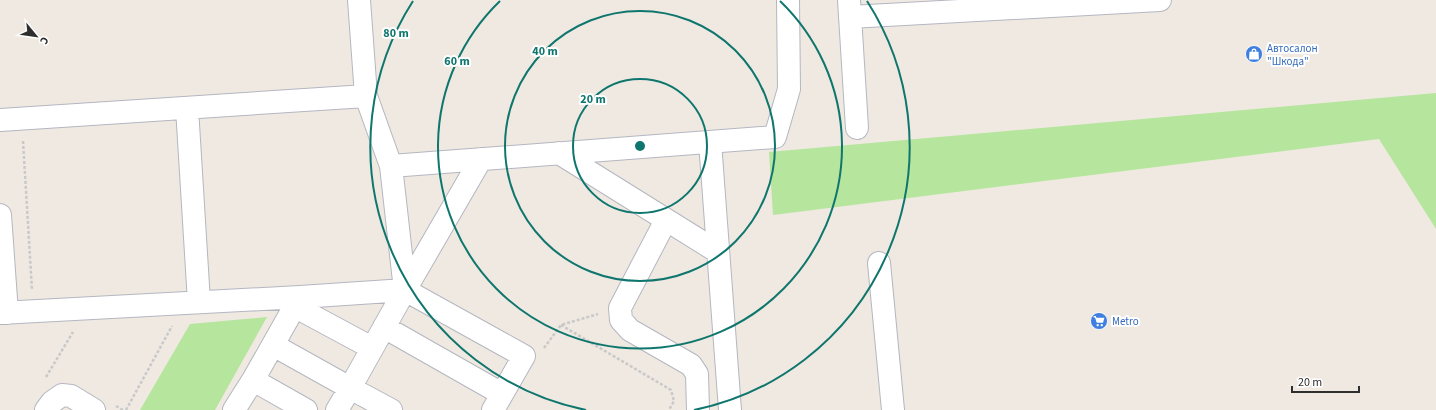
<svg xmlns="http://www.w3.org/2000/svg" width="1436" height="410" viewBox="0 0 1436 410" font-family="'Source Sans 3',sans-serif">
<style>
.green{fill:#b6e59e}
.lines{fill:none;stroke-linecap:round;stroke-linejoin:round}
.minor-casing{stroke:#b4b7c1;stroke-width:24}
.path{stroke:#c9c9c9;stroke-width:2.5;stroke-dasharray:3 2;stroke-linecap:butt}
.minor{stroke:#fff;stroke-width:22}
.ring{fill:none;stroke:#0f766e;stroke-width:2}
.labels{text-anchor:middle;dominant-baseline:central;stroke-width:4;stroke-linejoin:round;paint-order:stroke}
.shop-label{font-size:11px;fill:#366cbe;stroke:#fff;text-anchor:start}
.centre{fill:#0f766e;stroke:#fff;stroke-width:2}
.ring-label{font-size:12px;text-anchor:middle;font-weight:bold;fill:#0f766e;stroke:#fff;stroke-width:4;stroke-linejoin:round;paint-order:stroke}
</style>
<rect width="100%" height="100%" fill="#efe9e1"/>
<!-- green -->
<path class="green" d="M 1436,93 L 1436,229 L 1379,139 L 773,215 L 769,152 Z
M 267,317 L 215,410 L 140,410 L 190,324 Z"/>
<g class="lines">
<!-- minor casing -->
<g class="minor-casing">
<path id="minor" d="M 359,0 L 366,96 L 391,166 L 405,290 L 481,159
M 849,0 L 857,128
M 850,17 L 1160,0
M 187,108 L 199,302
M 0,120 L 366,96
M 710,142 L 730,410
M 559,153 L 718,252
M 391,166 L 775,137 L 789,89 L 788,0
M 0,215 L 7,313
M 666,220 L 620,308 L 621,320 L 630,330 L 691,365 L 697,374 L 698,410
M 879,263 L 893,410
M 294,306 L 372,348
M 0,313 L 300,297 L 405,290 L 524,356 L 493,410
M 384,327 L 502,394
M 273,345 L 350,388 L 405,290
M 253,380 L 300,297
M 46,410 L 52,402 L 62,395 L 71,396 L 94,410
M 234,410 L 253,380 L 306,410
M 337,410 L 350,388 L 391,410"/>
</g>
<!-- path -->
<path class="path" d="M 23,141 L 32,290
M 561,325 L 671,390 L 674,401 L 669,410
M 544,348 L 561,325 L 598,314
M 46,377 L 73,332
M 116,406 L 123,410
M 126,410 L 172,326"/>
<!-- minor -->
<use href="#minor" class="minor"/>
</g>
<!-- distance rings -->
<g class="ring">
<circle cx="640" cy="146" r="67"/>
<circle cx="640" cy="146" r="135"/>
<path d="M780 1A202 202 0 1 1 500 1"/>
<path d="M586 410A269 269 0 0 1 413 1M867 1A269 269 0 0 1 694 410"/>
</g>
<!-- icons -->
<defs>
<g id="shop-disc" transform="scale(0.9)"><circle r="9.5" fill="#3f7fe0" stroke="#fff"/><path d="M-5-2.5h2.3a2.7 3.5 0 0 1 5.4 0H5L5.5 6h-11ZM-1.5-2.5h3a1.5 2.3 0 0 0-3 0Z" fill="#fff"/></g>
<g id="supermarket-disc" transform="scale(0.9)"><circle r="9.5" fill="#3f7fe0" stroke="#fff"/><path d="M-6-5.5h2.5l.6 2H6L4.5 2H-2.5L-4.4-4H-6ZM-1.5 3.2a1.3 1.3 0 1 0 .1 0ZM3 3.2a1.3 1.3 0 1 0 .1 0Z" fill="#fff"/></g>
</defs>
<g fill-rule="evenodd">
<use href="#shop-disc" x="1254" y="54"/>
<use href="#supermarket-disc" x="1099" y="321"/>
</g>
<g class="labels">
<!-- shop labels -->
<g class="shop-label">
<text x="1267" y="48">Автосалон<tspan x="1267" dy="13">"Шкода"</tspan></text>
<text x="1112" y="321">Metro</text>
</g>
</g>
<circle cx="640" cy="146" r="6" class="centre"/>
<g class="ring-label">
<text x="396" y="37">80 m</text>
<text x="545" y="55">40 m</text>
<text x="457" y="65">60 m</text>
<text x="593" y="103">20 m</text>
</g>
<!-- north arrow -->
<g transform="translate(36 36) rotate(119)" stroke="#ffffff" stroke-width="3" paint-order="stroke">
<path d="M0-3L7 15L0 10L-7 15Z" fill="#2e2e2e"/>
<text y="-6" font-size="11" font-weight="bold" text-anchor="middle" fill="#2e2e2e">С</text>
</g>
<!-- scale -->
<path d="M1292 386v6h67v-6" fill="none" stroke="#2e2e2e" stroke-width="2"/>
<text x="1298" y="386" font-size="12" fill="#2e2e2e" stroke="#ffffff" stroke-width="3" paint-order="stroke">20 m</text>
</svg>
